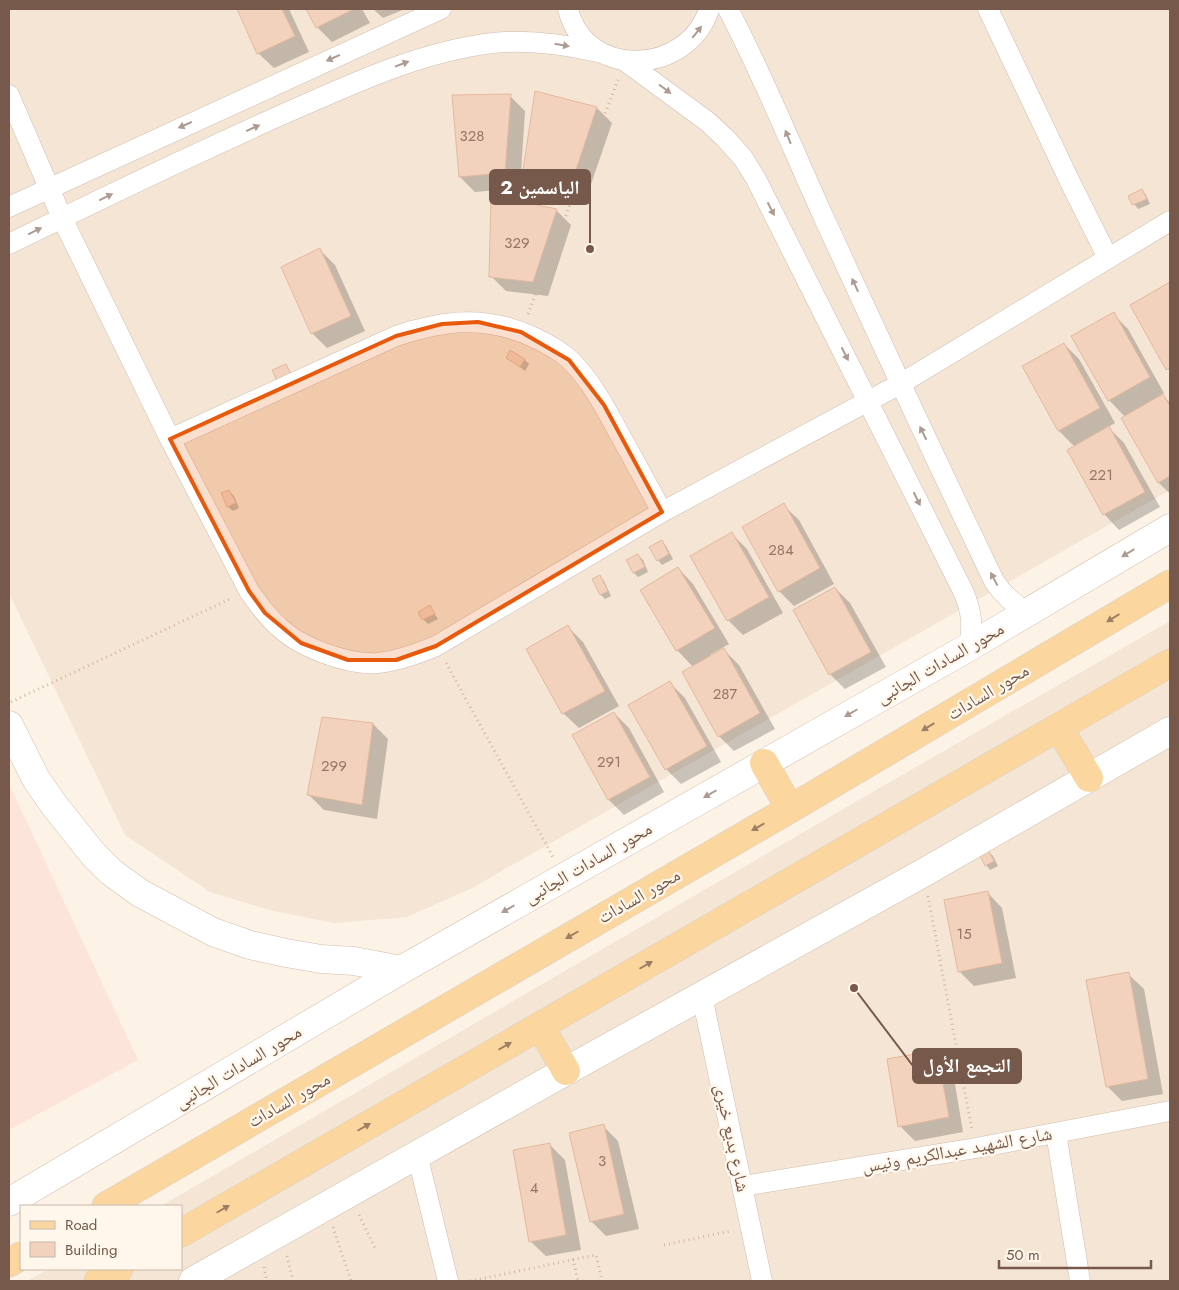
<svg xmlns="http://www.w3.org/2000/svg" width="1179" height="1290" viewBox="0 0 1179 1290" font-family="Jost,'Noto Naskh Arabic',sans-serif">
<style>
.residential{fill:#f4e5d4}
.commercial{fill:#fde4da}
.shadow{fill:#0003}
.building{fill:#f2d2bd;stroke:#e5b89e}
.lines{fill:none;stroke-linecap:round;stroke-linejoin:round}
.street-casing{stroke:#d0bdae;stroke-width:21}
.secondary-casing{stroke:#d3bdac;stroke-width:29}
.primary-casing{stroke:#d9d1cc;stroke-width:29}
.path{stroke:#d7b5a0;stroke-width:3;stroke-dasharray:1 4;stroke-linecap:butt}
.street{stroke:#fff;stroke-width:20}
.secondary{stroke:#fff;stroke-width:28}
.primary{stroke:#fbd79f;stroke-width:28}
.oneway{fill:#ad9b92}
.oneway2{fill:#9e7f64}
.marked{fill:#e8590c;fill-opacity:0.2;stroke:#e8590c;stroke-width:4;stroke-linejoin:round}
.labels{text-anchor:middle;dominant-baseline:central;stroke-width:4.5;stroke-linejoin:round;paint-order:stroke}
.number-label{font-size:15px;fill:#957767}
.street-label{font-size:18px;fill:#76594a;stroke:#fff7ec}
.leader{fill:none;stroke:#76594a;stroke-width:2}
.callout-dot{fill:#76594a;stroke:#fff7ec;stroke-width:2}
.callout{fill:#76594a;stroke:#76594a;stroke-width:2}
.callout-label{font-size:19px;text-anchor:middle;font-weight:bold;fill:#fff}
</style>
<rect width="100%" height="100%" fill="#fcf3e6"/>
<!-- residential -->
<path class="residential" d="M 9,9 L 1170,9 L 1170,490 L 472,888 L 407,917 L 334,923 L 269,910 L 210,892 L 125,835 L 9,593 Z
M 1170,621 L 1170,1281 L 27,1281 L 49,1269 L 181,1269 L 181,1206 L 161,1206 L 876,790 Z"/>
<!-- commercial -->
<path class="commercial" d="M 9,784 L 138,1060 L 9,1130 Z"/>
<!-- shadow -->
<path class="shadow" d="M 238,9 L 289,9 L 309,52 L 274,68 L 258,53 Z
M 308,9 L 362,9 L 370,23 L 332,42 L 317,27 Z
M 373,9 L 405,9 L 383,18 Z
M 536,92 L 597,108 L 612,123 L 587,196 L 539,184 L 524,169 Z
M 454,96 L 510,96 L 525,111 L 520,188 L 475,192 L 460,177 Z
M 1142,190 L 1146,195 L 1150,204 L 1138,209 L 1129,197 Z
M 556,210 L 571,225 L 548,296 L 506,291 L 491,276 Z
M 320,250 L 335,265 L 365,331 L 327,348 L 312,333 Z
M 1170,283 L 1170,372 L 1132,305 Z
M 1113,314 L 1128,329 L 1164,393 L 1162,394 L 1170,403 L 1170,494 L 1158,482 L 1125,417 L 1109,400 Z
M 1064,344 L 1079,359 L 1115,423 L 1108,427 L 1124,443 L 1160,507 L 1119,530 L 1104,514 L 1068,451 L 1075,447 L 1059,431 L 1023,367 Z
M 507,358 L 525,360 L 529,364 L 525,371 Z
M 229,491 L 234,496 L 239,508 L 233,511 L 228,507 L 223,494 Z
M 783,505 L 799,520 L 834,584 L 794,606 L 779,591 Z
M 732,534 L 747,549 L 783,613 L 743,635 L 728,620 Z
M 662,541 L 666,546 L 673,559 L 662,565 L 658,560 Z
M 638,555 L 643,560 L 648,572 L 638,577 L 634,573 Z
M 678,568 L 693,584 L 729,644 L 710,655 L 711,657 L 724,650 L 739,665 L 775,729 L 734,751 L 719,736 L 693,667 L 677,650 Z
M 600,576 L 604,581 L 611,596 L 605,599 L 601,595 Z
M 835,588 L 850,603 L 886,667 L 845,689 L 830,674 L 794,611 Z
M 430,607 L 438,619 L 428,624 L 423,619 Z
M 568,627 L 583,642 L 619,706 L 579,728 L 563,713 L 528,650 Z
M 670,683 L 685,698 L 721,762 L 681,784 L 666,769 Z
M 614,713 L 629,728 L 664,792 L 624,815 L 609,800 L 573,736 Z
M 373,724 L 388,739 L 377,819 L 324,810 L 309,795 Z
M 988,851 L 993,856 L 998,866 L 990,870 L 986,865 Z
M 987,892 L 1002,908 L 1016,978 L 974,986 L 959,971 Z
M 1128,974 L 1144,989 L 1163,1094 L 1122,1101 L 1107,1086 Z
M 937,1051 L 952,1066 L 963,1132 L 915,1141 L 900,1126 Z
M 603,1126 L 618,1141 L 639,1229 L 606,1236 L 591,1221 Z
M 550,1145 L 565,1160 L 581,1250 L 546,1256 L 530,1241 Z"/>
<!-- building -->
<path class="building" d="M 237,9 L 282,9 L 295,36 L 257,54 Z
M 306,9 L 354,9 L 316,28 Z
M 535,91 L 597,107 L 572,182 L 523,170 Z
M 511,94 L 505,173 L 459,177 L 452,95 Z
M 1142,189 L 1147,199 L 1132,205 L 1128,196 Z
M 491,196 L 557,209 L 533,282 L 489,277 Z
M 320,248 L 351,316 L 311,334 L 281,267 Z
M 1170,282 L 1170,368 L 1166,370 L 1130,305 Z
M 1114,312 L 1150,377 L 1108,401 L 1071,336 Z
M 1064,343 L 1100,408 L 1058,431 L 1022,366 Z
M 510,350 L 525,359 L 520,367 L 506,358 Z
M 286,364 L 292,376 L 278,383 L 272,370 Z
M 1163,394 L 1170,406 L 1170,476 L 1158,483 L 1121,418 Z
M 1109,426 L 1145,492 L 1103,515 L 1067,450 Z
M 229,490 L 236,503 L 227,507 L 221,493 Z
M 784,503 L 820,568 L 778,592 L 742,527 Z
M 732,532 L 769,597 L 727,621 L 690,556 Z
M 662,540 L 669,554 L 657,561 L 649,547 Z
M 638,554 L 645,567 L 633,573 L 626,560 Z
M 678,567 L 715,628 L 676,651 L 640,590 Z
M 600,575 L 608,591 L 600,595 L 592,579 Z
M 835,587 L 871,652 L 829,675 L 793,610 Z
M 430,605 L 435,614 L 422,620 L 418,612 Z
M 568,625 L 605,691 L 562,714 L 526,649 Z
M 724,648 L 760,713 L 718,737 L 682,672 Z
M 670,681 L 707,746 L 665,770 L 628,705 Z
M 614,712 L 650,777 L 608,800 L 572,735 Z
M 322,717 L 373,723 L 362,805 L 307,795 Z
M 988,850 L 994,861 L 985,866 L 979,854 Z
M 988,891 L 1002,963 L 958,972 L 944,900 Z
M 1129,972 L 1148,1079 L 1106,1087 L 1086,980 Z
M 937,1050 L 949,1117 L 898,1127 L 887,1059 Z
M 604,1124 L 624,1214 L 590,1222 L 569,1133 Z
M 550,1143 L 566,1235 L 529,1242 L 513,1150 Z"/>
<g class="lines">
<!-- street casing -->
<g class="street-casing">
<path id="street" d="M 568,9 C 585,80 688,76 709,9
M 728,9 C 764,77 792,148 824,218 C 880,340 936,460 994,581 C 1003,595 1013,603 1028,613
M 988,9 L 1071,184 L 1108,258
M 625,61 L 708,122 L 726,139 L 743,158 L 756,179 L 963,591 C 972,612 973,624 969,647
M 9,95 L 62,218 L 170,439 L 249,591 C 258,603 266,616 278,626 C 299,647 347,665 377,663 C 398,661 417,654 436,646 L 662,512 L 900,384 L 1170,221
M 9,207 L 441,9
M 9,244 C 98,200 188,157 279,116 C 348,86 417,52 493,43 C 529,39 563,44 598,52
M 170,439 L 396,336 C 444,320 486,315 533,337 C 546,343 558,349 569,359 C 591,380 606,409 620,435 C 634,460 648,486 662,512
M 702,996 L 762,1281
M 1056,1133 L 1080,1281
M 417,1154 L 448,1281
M 743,1186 L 976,1148 L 1170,1111"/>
</g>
<!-- secondary casing -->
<g class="secondary-casing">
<path id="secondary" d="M 9,725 L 36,779 L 54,805 L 93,854 L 111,872 L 140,893 L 213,932 L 250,945 L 286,953 L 321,959 L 354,961 L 401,970
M 9,1202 L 401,970 L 969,647 L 1170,528
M 193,1281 L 566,1071 L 923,873 L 1170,731"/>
</g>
<!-- primary casing -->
<g class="primary-casing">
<path id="primary" d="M 1059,728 L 1089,778
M 764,763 L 790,809
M 540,1026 L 566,1071
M 106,1206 L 790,809 L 1170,584
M 181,1233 L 1170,663
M 9,1263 L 21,1256
M 98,1281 L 119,1269"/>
</g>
<!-- path -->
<path class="path" d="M 528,314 L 618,80
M 446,663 L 553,857
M 11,702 L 232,598
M 928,896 L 972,1130
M 359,1215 L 375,1248
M 333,1227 L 351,1281
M 664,1245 L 731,1231
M 287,1256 L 293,1281
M 573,1259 L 578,1281
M 264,1267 L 267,1281
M 470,1281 L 596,1255 L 602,1281"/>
<!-- street -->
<use href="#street" class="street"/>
<!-- secondary -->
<use href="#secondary" class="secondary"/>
<!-- primary -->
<use href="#primary" class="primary"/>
</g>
<!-- one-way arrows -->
<defs><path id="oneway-solid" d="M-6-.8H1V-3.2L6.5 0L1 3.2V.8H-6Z" transform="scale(1.25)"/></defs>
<g class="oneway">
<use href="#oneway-solid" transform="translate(697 32) rotate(-52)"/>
<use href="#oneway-solid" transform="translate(562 45) rotate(10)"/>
<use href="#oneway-solid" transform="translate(333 58) rotate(156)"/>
<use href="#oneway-solid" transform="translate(402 64) rotate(-21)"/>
<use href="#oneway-solid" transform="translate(665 89) rotate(37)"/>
<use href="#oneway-solid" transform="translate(185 125) rotate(156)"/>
<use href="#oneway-solid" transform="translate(253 128) rotate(-24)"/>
<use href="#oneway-solid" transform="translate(788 137) rotate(-112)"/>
<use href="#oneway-solid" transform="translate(106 197) rotate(-26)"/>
<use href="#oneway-solid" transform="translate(771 209) rotate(63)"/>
<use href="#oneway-solid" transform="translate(35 231) rotate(-26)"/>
<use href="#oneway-solid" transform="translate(855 285) rotate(-115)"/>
<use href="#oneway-solid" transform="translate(845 354) rotate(63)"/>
<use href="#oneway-solid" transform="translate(923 433) rotate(-116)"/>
<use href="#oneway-solid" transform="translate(917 499) rotate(64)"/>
<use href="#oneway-solid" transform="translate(1128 553) rotate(149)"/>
<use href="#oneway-solid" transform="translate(994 579) rotate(-118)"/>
<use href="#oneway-solid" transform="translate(851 713) rotate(150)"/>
<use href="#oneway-solid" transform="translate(710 794) rotate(150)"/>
<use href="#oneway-solid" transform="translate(508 909) rotate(150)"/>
</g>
<g class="oneway2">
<use href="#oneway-solid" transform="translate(1113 618) rotate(149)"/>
<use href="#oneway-solid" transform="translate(928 727) rotate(149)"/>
<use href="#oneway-solid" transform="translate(758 827) rotate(150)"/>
<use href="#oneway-solid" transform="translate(572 935) rotate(150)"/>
<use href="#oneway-solid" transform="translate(646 965) rotate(-30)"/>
<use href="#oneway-solid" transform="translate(505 1046) rotate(-30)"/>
<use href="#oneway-solid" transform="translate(364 1127) rotate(-30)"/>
<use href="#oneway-solid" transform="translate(223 1209) rotate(-30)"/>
</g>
<!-- marked area -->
<path class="marked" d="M 478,322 L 521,332 L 569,360 L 604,405 L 662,512 L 436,646 L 396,660 L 348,660 L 301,643 L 265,613 L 249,591 L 170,439 L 396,336 L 442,324 Z"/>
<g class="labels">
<!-- number labels -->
<g class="number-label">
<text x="472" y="136">328</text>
<text x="517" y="243">329</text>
<text x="1101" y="475">221</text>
<text x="781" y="550">284</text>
<text x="725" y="694">287</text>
<text x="609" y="762">291</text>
<text x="334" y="766">299</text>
<text x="964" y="934">15</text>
<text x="602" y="1161">3</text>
<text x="534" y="1188">4</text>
</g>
<!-- street labels -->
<g class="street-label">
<text transform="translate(940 663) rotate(-30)">محور السادات الجانبى</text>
<text transform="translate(988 692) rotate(-31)">محور السادات</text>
<text transform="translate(588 863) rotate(-30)">محور السادات الجانبى</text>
<text transform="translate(639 896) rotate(-30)">محور السادات</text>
<text transform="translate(238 1067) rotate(-31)">محور السادات الجانبى</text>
<text transform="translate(289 1100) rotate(-30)">محور السادات</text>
<text transform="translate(732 1138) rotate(78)">شارع بديع خيرى</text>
<text transform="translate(957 1150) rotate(-10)">شارع الشهيد عبدالكريم ونيس</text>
</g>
</g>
<!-- callouts -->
<path class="leader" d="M590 249L590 187M854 988L913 1066"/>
<g class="callout-dot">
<circle cx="590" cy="249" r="5"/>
<circle cx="854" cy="988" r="5"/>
</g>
<g class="callout">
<rect x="490" y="170" width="100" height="34" rx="5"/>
<rect x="913" y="1049" width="108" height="34" rx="5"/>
</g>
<g class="callout-label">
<text x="540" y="194">الياسمين 2</text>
<text x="967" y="1072">التجمع الأول</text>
</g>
<!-- border -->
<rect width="1179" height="1290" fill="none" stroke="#76594a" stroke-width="20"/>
<!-- legend -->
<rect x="20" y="1205" width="162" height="65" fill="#fff7ec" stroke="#c8b8ab"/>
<rect x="30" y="1221" width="25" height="8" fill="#fbd79f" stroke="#c8b8ab"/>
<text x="65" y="1230" font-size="15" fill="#76594a">Road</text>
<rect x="30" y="1242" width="25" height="15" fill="#f2d2bd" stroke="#c8b8ab"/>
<text x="65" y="1255" font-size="15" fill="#76594a">Building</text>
<!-- scale -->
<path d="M999 1260v8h152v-8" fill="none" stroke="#76594a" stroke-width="2.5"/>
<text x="1006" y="1260" font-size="15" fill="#76594a" stroke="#fff7ec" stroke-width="4" paint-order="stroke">50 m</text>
</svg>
